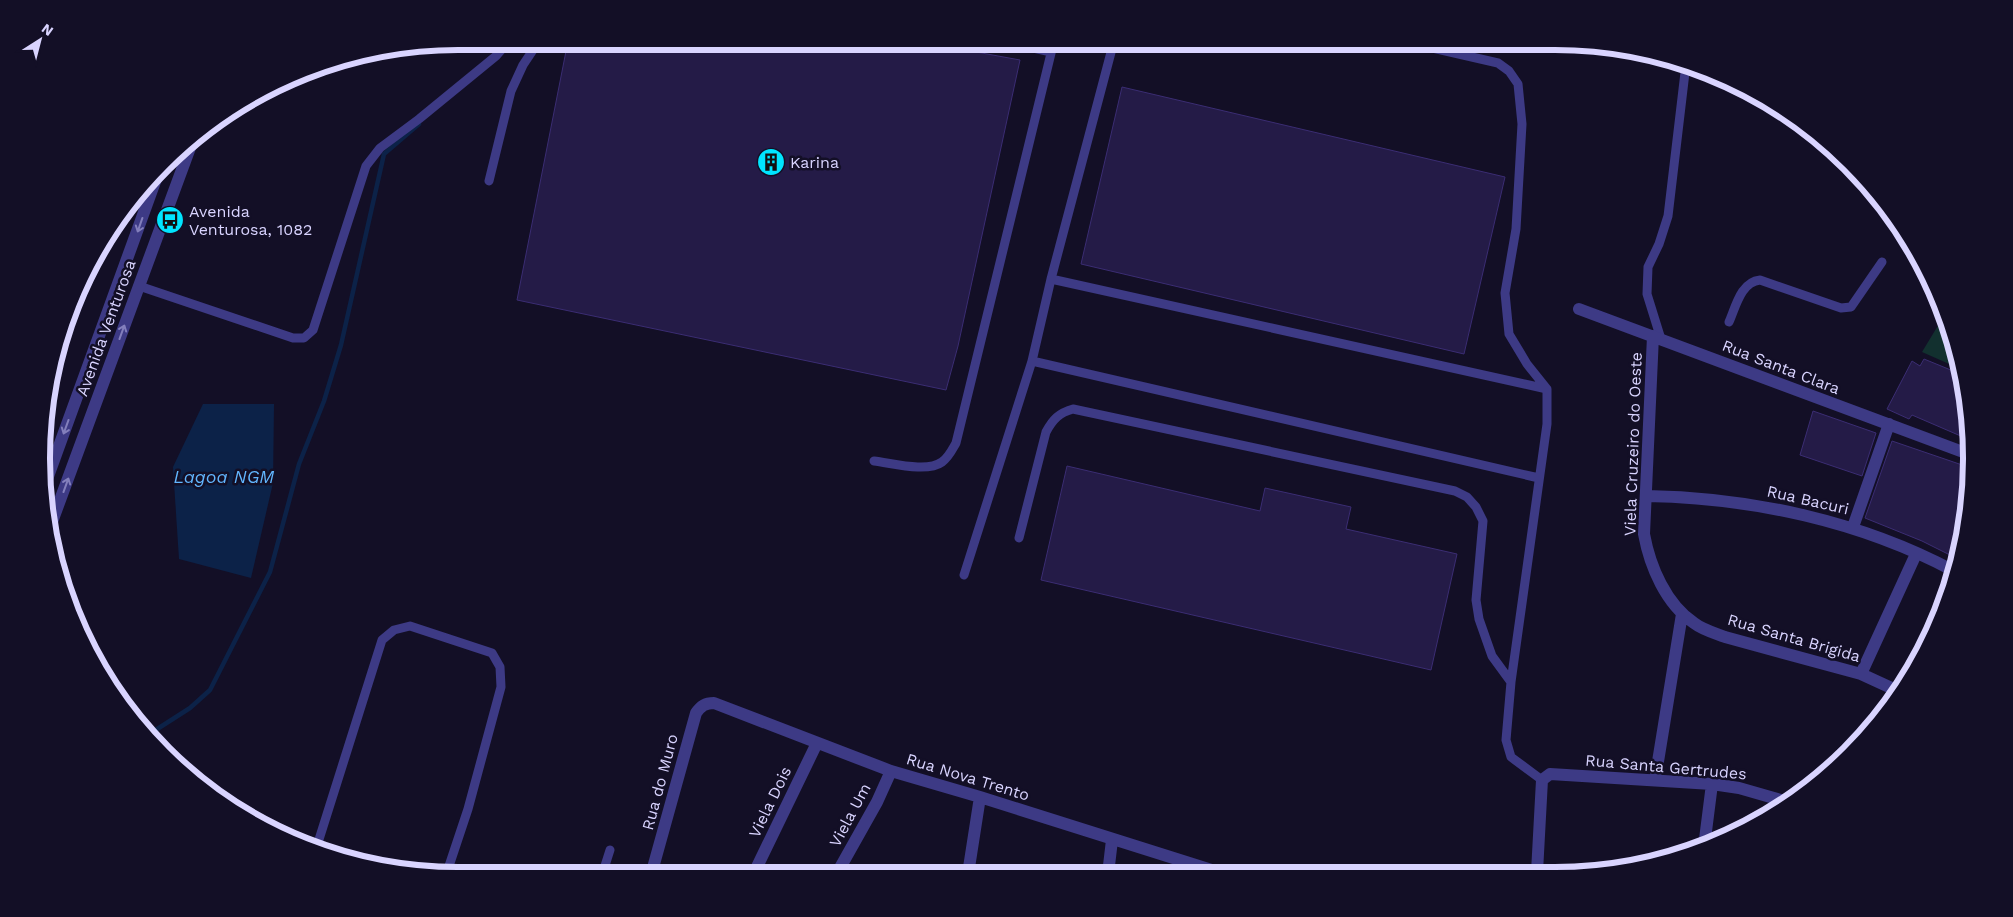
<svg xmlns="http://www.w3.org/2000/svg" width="2013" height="917" viewBox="0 0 2013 917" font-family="'Work Sans',sans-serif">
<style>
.green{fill:#12302f}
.water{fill:#0c2248}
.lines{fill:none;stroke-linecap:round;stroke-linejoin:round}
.stream{stroke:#0c2248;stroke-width:4.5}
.building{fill:#241b47;stroke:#3b2d73}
.service{stroke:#3d3a85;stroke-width:9}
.minor{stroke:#3d3a85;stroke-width:12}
.tertiary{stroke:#3d3a85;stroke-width:12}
.oneway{stroke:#837fbc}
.labels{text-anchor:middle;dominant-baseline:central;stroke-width:5;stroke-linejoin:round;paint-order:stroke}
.poi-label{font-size:16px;fill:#d9d4ff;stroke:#130f26;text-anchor:start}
.street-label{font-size:16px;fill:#d9d4ff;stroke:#130f26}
.water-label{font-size:18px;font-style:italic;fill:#62b6ff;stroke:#130f26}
.rim{fill:none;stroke:#d9d4ff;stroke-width:6}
</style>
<rect width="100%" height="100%" fill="#130f26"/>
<!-- green -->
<path class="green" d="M 1945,314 L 1960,363 L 1956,367 L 1922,352 Z"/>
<!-- water -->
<path class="water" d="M 203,404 L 274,404 L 273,483 L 251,578 L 179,559 L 173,467 Z"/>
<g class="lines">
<!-- stream -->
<path class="stream" d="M 151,733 L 190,708 L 210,690 L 270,572 L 299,464 L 324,401 L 341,345 L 384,154 L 419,124"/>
</g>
<!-- building -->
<path class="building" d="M 568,41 L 916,41 L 1020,60 L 958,346 L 946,390 L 517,300 Z
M 1122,87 L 1505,177 L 1464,354 L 1081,264 Z
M 1924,359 L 1963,375 L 1970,440 L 1912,415 L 1909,419 L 1887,409 L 1912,361 L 1920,366 Z
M 1813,411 L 1876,433 L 1862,476 L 1800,455 Z
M 1892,441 L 1971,468 L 1964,540 L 1958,559 L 1922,541 L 1865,518 Z
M 1067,466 L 1260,511 L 1265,488 L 1351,507 L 1346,529 L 1457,554 L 1431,670 L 1041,580 Z"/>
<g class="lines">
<!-- service -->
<path class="service" d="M 1002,41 L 1051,52
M 1402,41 L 1498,63 L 1509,71 L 1518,84 L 1522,124 L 1516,229 L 1505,293 L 1509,334 L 1527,364 L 1547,389 L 1547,424 L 1511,682 L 1506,740 L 1511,757 L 1542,780
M 489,181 L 511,91 L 523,65 L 539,41
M 1051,279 L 1547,389
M 139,286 L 293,338 L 304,338 L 313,330 L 366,166 L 380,148 L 419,119 L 496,56 L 509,41
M 1729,322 C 1736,306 1741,282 1760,280 L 1841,308 L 1851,307 L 1882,262
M 1661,339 L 1647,294 L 1648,267 L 1659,244 L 1668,216 L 1686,64
M 1032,361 L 1539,478
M 874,461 C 892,463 927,473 942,462 C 949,457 952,450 956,443 L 1054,41
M 1019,538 L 1046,432 C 1053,419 1059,413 1073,409 L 1455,491 L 1467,497 L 1476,507 L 1483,521 L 1476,600 L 1479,619 L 1492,656 L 1511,682
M 964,575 L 1032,361 L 1051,279 L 1114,41
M 316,849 L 382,640 L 394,630 L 410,626 L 492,653 L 500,667 L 501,687 L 468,809 L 446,875
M 602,875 L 610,850"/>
<!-- minor -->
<path class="minor" d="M 1579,309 L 1971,455
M 1653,336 L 1644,534 C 1650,567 1666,604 1694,623 C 1703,630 1715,633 1725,637 L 1861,674 L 1898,691
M 1647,496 C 1753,498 1860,521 1954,571
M 1853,527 L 1889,424
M 1861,674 L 1916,554
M 1655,780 L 1682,614
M 1704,847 L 1712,784
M 1537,872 L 1542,780 L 1550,774 L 1712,784 L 1739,788 L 1788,802
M 968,874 L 980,797
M 1108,874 L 1112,840
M 651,875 L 696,713 C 701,706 705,703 714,703 L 891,771 L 980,797 L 1221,873
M 753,875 L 817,743
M 836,875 L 877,802 L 891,771"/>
<!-- tertiary -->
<path class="tertiary" d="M 46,482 L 156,179
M 49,530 L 194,137"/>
</g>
<!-- one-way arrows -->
<defs><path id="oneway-shaft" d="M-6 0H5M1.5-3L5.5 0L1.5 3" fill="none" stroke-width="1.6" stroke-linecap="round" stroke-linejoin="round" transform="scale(1.25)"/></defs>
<g class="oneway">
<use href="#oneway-shaft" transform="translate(140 225) rotate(109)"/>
<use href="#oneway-shaft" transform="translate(122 332) rotate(-70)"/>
<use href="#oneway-shaft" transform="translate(66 427) rotate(110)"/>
<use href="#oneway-shaft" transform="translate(66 485) rotate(-70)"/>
</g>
<!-- icons -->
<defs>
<g id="building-disc" transform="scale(1.4375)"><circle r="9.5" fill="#00e5ff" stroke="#130f26"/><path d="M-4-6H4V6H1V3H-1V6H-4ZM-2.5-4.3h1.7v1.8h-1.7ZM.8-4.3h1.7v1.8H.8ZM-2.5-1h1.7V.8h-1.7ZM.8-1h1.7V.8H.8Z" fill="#111"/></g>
<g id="bus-disc" transform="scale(1.4375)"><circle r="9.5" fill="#00e5ff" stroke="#130f26"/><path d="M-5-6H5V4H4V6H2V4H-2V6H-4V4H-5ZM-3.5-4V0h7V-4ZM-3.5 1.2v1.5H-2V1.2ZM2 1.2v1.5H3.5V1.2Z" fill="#111"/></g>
</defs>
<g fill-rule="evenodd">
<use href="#building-disc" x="771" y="162"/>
<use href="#bus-disc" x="170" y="220"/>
</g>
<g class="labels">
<!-- poi labels -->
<g class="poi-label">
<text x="790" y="162">Karina</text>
<text x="189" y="211">Avenida<tspan x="189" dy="18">Venturosa, 1082</tspan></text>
</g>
<!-- street labels -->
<g class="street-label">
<text transform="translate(106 328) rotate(-70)">Avenida Venturosa</text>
<text transform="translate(1781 367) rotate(21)">Rua Santa Clara</text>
<text transform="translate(1633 444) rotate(-88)">Viela Cruzeiro do Oeste</text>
<text transform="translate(1808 500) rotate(13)">Rua Bacuri</text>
<text transform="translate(1794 638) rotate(16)">Rua Santa Brigida</text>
<text transform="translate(1666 767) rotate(5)">Rua Santa Gertrudes</text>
<text transform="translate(968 777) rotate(17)">Rua Nova Trento</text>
<text transform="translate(660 782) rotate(-75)">Rua do Muro</text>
<text transform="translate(770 802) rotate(-64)">Viela Dois</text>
<text transform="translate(850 815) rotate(-62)">Viela Um</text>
</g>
<!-- water labels -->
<g class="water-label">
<text x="224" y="476">Lagoa NGM</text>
</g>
</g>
<!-- crop -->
<path d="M0 0H2013V917H0ZM458 50H1555A408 408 0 0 1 1963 458V459A408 408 0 0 1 1555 867H458A408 408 0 0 1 50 459V458A408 408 0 0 1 458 50Z" fill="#130f26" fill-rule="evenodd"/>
<path class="rim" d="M458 50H1555A408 408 0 0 1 1963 458V459A408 408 0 0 1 1555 867H458A408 408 0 0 1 50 459V458A408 408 0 0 1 458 50Z"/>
<!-- north arrow -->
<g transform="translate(40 40) rotate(36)" stroke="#130f26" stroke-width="4" paint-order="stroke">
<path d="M0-4L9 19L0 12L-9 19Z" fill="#d9d4ff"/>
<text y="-8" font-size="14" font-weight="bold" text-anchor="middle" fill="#d9d4ff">N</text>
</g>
</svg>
